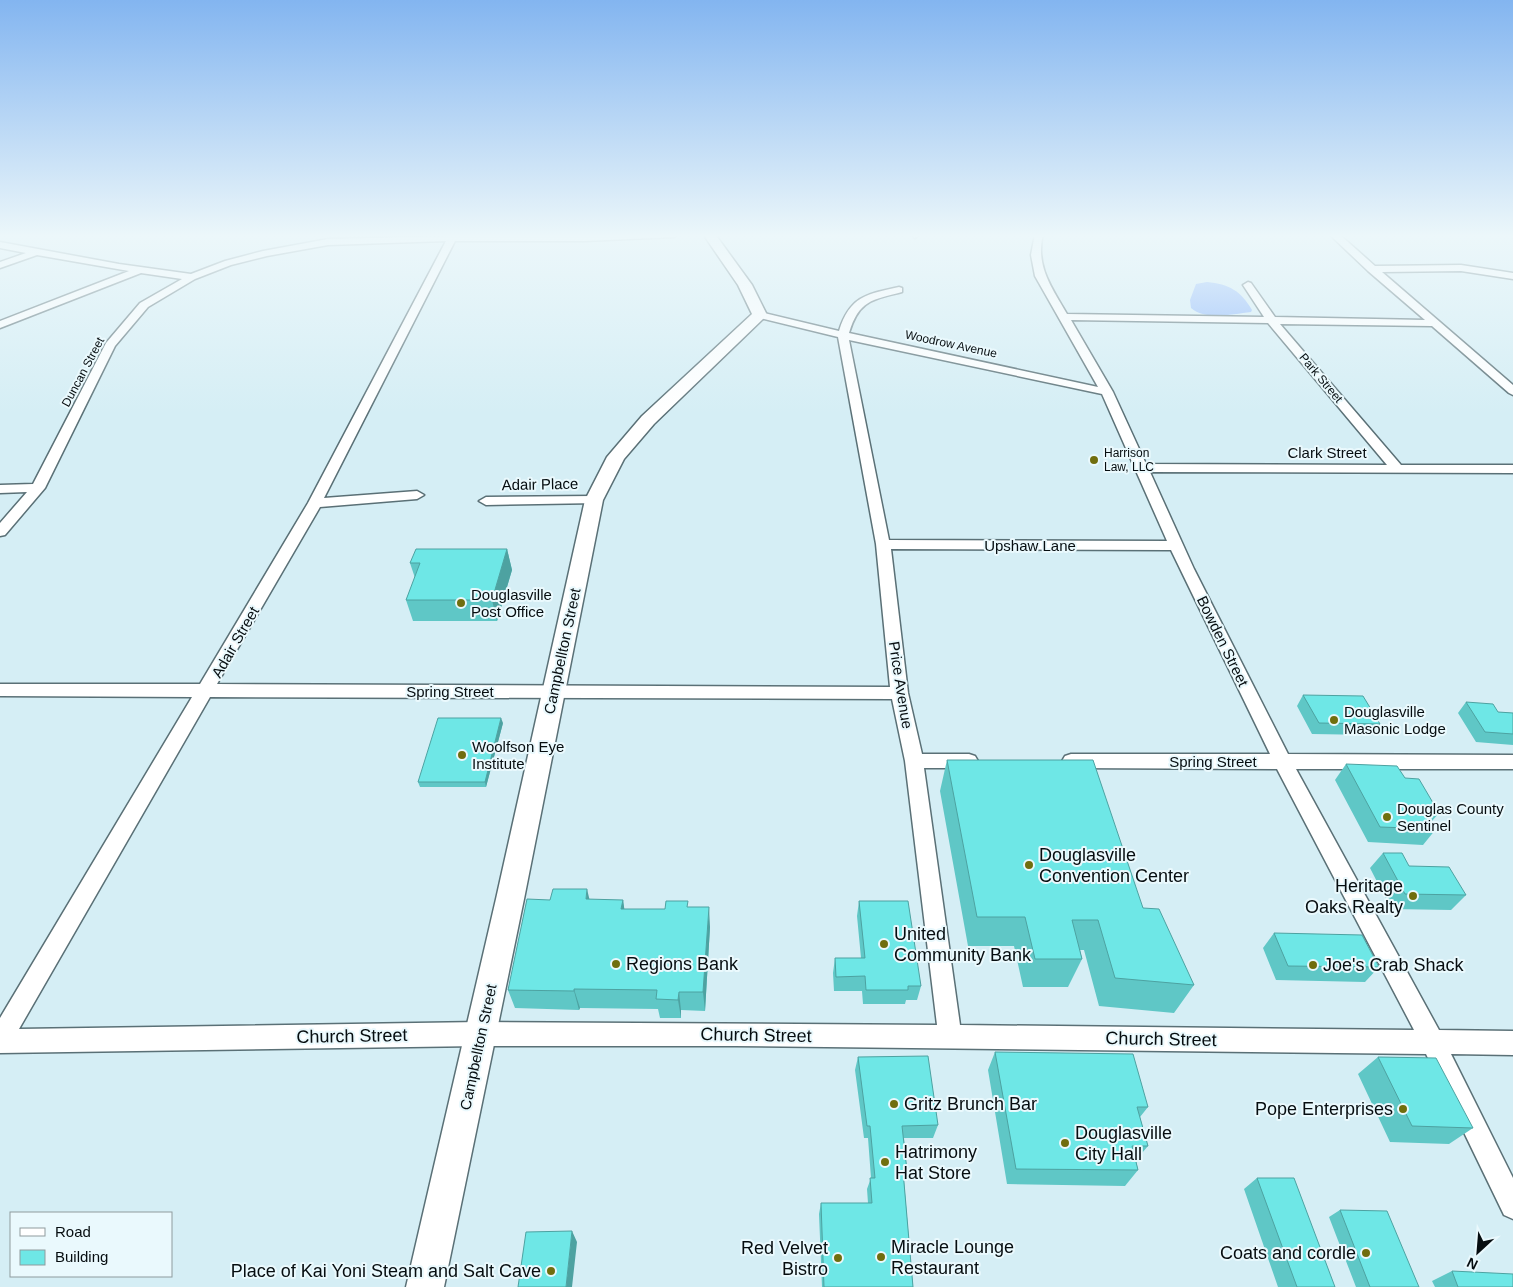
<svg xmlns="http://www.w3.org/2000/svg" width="1513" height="1287" viewBox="0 0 1513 1287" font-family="Arial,sans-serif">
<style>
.water{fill:#8cb6fb}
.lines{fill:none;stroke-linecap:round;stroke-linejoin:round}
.minor-casing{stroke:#5a7076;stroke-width:3}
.secondary-casing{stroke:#5a7076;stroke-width:3}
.minor{fill:#fff;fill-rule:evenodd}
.secondary{fill:#fff;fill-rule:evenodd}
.wall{fill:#5fc7c6}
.shaded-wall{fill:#4da2a1}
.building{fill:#6ee7e6;stroke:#4da2a1}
.poi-dot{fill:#706e0e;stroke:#eaf9fd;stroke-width:2}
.labels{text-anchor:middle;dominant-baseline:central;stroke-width:4;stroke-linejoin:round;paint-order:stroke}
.far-street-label{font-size:12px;fill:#060d10;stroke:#eaf9fd}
.far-poi-label{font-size:12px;fill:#060d10;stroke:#eaf9fd;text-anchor:start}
.street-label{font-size:15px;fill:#060d10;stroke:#eaf9fd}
.poi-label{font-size:15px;fill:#060d10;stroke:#eaf9fd;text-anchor:start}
.near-poi-label{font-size:18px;fill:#060d10;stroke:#eaf9fd;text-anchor:start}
.near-street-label{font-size:18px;fill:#060d10;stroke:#eaf9fd}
</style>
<rect width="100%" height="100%" fill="#d5eef5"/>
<!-- water -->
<path class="water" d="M 1207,282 C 1229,284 1241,291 1252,310 L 1251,312 C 1232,314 1206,321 1191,308 L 1190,300 L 1196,284 Z"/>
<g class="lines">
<!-- minor casing -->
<g class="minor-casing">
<path id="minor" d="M 449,234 L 458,234 L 457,236 L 678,234 L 674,237 L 584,241 L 455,241 L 324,498 L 417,491 L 424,495 L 417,499 L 320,507 L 217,684 L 890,687 L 876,544 L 838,337 L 756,317 L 755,315 L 756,313 L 760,312 L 839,331 C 850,296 867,294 899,287 L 902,288 L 902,292 C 872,300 859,300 849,333 L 1098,387 L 1035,276 L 1031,255 L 1035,234 L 1043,234 C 1035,266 1052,288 1067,314 L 1264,317 L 1243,285 L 1248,282 L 1251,283 L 1275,317 L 1425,320 L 1368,271 L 1329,234 L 1339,234 L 1375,266 L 1461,265 L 1513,273 L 1513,279 L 1461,271 L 1382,272 L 1513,385 L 1513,395 L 1509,393 L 1432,326 L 1280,324 L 1401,465 L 1513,465 L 1513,473 L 1150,472 L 1194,569 L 1288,754 L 1513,755 L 1513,769 L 1296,769 L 1439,1030 L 1513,1031 L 1513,1055 L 1451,1054 L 1513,1178 L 1513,1219 L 1504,1215 L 1426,1054 L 735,1046 L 480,1046 L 0,1053 L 0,1018 L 192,697 L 0,696 L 0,684 L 200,684 L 308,503 L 446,241 L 328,245 L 267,256 L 231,265 L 195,279 L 148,307 L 115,346 L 45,488 L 5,535 L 0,536 L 0,523 L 27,492 L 0,493 L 0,485 L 33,484 L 106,343 L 140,303 L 182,279 L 141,273 L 0,328 L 0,321 L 129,271 L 37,255 L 0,268 L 0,262 L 26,253 L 0,248 L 0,242 L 119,264 L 191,274 L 225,261 L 263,251 L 328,239 L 448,236 ZM 1071,320 L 1268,323 L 1387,465 L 1146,464 L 1113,392 ZM 849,340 L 1102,394 L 1167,541 L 889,540 ZM 891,549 L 1171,550 L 1270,754 L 1071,754 L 1065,756 L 1062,761 L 1065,766 L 1071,768 L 1277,769 L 1414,1030 L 960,1025 L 924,768 L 969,768 L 975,766 L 978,761 L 975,756 L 969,754 L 922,754 L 908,693 ZM 210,697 L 892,699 L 905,761 L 937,1025 L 480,1022 L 19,1029 Z
M 911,234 L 919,234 L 919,235 L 915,238 Z
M 594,496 L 599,497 L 601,500 L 599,503 L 486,505 L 479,501 L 486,497 Z"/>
</g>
<!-- secondary casing -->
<g class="secondary-casing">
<path id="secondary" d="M 703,234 L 715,234 L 752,285 L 767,315 L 654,424 L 624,459 L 603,500 L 524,899 L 444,1287 L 406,1287 L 496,899 L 585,500 L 607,457 L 642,416 L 752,314 L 738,285 Z"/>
</g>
<!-- minor -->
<use href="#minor" class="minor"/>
<!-- secondary -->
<use href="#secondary" class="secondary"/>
</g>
<!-- wall -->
<path class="wall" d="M 507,549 L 512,570 L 497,621 L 413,621 L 406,600 L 415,578 L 410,563 Z
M 1303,695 L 1380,724 L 1372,735 L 1312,734 L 1297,706 Z
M 1466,702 L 1498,712 L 1513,713 L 1513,745 L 1476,742 L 1458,713 Z
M 503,723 L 486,787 L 420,787 L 418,782 Z
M 947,760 L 1143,908 L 1194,985 L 1174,1013 L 1099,1006 L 1084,950 L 1080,950 L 1082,959 L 1068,987 L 1023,987 L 1014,946 L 968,946 L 940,791 Z
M 1346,764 L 1405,778 L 1439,813 L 1432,821 L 1436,829 L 1423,845 L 1368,842 L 1335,780 Z
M 1383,853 L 1409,866 L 1466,895 L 1451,910 L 1391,909 L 1370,868 Z
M 550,900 L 623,900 L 624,909 L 665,909 L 688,907 L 710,927 L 705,1011 L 681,1010 L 681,1018 L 660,1018 L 658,1009 L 580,1008 L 579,1010 L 515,1008 L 508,990 Z
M 859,901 L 921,986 L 917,1000 L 906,1000 L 905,1004 L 863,1004 L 862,991 L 834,991 L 833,973 L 835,958 L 861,958 L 857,916 Z
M 1274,933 L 1379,967 L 1365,982 L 1276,980 L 1263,948 Z
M 995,1052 L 1148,1107 L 1140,1117 L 1148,1146 L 1136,1160 L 1138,1170 L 1125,1186 L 1007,1184 L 988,1070 Z
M 858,1057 L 938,1125 L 933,1138 L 904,1138 L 907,1171 L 904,1181 L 913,1287 L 822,1287 L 819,1214 L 821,1203 L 868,1203 L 867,1189 L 871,1178 L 868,1138 L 864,1138 L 855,1070 Z
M 1378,1057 L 1473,1128 L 1449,1144 L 1390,1142 L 1358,1074 Z
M 1257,1178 L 1335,1287 L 1278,1287 L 1244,1189 Z
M 1340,1210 L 1419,1287 L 1356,1287 L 1329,1217 Z
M 1452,1271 L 1513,1287 L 1435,1287 L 1432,1281 Z"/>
<!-- shaded-wall -->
<path class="shaded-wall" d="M 507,549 L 512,570 L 497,621 L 492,600 Z
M 501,718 L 503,723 L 486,787 L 485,782 Z
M 587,889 L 592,910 L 586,899 Z
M 623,900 L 626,920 L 621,909 Z
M 709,907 L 710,927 L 705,1011 L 703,992 Z
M 574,989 L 580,1008 L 579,1010 L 574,991 Z
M 679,992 L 681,1010 L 681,1018 L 678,1000 Z
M 572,1231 L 577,1242 L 572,1287 L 566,1287 Z"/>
<!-- building -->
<path class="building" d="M 416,549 L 507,549 L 492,600 L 406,600 L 420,563 L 410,563 Z
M 1303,695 L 1363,696 L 1380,724 L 1319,723 Z
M 1466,702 L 1493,704 L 1498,712 L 1513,713 L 1513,734 L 1485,732 Z
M 438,718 L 501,718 L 485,782 L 418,782 Z
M 947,760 L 1093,760 L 1143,908 L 1159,909 L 1194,985 L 1115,978 L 1098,920 L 1072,920 L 1082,959 L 1035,959 L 1025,917 L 977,917 Z
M 1346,764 L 1397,766 L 1405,778 L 1419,779 L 1439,813 L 1427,812 L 1436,829 L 1380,827 Z
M 1383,853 L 1402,853 L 1409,866 L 1449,867 L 1466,895 L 1405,894 Z
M 553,889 L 587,889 L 586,899 L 623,900 L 621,909 L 665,909 L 666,901 L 688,901 L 687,907 L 709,907 L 703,992 L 679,992 L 678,1000 L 656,999 L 657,990 L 574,989 L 574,991 L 508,990 L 527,899 L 550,900 Z
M 859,901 L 908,901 L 921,986 L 908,986 L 908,990 L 866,990 L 865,976 L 836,977 L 835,958 L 865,958 Z
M 1274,933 L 1362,935 L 1379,967 L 1288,966 Z
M 995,1052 L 1133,1054 L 1148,1107 L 1137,1107 L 1148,1146 L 1132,1146 L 1138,1170 L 1016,1169 Z
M 928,1056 L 938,1125 L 902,1126 L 907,1171 L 903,1171 L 913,1287 L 824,1287 L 821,1203 L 872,1203 L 870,1178 L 875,1178 L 870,1126 L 867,1126 L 858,1057 Z
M 1378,1057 L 1436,1058 L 1473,1128 L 1412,1126 Z
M 1257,1178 L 1294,1178 L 1335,1287 L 1297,1287 Z
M 1340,1210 L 1387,1211 L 1419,1287 L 1370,1287 Z
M 572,1231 L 566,1287 L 518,1287 L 526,1232 Z
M 1452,1271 L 1513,1274 L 1513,1287 L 1458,1287 Z"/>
<!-- sky -->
<linearGradient id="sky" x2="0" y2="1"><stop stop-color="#83b5f0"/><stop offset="0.57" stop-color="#ecf7fa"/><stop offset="1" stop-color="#ecf7fa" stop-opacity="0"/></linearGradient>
<rect width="1513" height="414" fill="url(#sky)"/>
<!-- markers -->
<g class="poi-dot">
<circle cx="1094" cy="460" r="5"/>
<circle cx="461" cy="603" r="5"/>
<circle cx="1334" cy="720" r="5"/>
<circle cx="462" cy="755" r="5"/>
<circle cx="1387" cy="817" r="5"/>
<circle cx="1029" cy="865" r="5"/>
<circle cx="1413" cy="896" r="5"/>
<circle cx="884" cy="944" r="5"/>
<circle cx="616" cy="964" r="5"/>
<circle cx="1313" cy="965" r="5"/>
<circle cx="894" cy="1104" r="5"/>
<circle cx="1403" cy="1109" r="5"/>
<circle cx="1065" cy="1143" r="5"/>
<circle cx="885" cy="1162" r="5"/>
<circle cx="1366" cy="1253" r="5"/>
<circle cx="881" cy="1257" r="5"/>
<circle cx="838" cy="1258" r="5"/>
<circle cx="551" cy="1271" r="5"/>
</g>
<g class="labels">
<!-- far-street labels -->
<g class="far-street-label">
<text transform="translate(951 344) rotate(12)">Woodrow Avenue</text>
<text transform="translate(83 372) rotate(-62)">Duncan Street</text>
<text transform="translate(1321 378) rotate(50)">Park Street</text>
</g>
<!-- far-poi labels -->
<g class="far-poi-label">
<text x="1104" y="453">Harrison<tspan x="1104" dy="14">Law, LLC</tspan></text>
</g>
<!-- street labels -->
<g class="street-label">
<text x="1327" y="452">Clark Street</text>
<text transform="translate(540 484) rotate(-1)">Adair Place</text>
<text x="1030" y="545">Upshaw Lane</text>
<text transform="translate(1223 641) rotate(64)">Bowden Street</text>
<text transform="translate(235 642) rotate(-60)">Adair Street</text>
<text transform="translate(562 651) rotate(-78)">Campbellton Street</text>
<text transform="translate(901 685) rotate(81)">Price Avenue</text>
<text x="450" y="691">Spring Street</text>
<text x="1213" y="761">Spring Street</text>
<text transform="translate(478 1047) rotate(-78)">Campbellton Street</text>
</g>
<!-- poi labels -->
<g class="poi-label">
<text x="471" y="594">Douglasville<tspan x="471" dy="17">Post Office</tspan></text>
<text x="1344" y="711">Douglasville<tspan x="1344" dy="17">Masonic Lodge</tspan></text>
<text x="472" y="746">Woolfson Eye<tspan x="472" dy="17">Institute</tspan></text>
<text x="1397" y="808">Douglas County<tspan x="1397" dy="17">Sentinel</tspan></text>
</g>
<!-- near-poi labels -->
<g class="near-poi-label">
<text x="1039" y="855">Douglasville<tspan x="1039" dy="21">Convention Center</tspan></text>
<text x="1403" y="886" text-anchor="end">Heritage<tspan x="1403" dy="21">Oaks Realty</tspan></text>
<text x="894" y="934">United<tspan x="894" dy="21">Community Bank</tspan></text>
<text x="626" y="964">Regions Bank</text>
<text x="1323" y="965">Joe's Crab Shack</text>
<text x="904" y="1104">Gritz Brunch Bar</text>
<text x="1393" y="1109" text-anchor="end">Pope Enterprises</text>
<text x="1075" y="1133">Douglasville<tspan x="1075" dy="21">City Hall</tspan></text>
<text x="895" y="1152">Hatrimony<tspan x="895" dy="21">Hat Store</tspan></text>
<text x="891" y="1247">Miracle Lounge<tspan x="891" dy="21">Restaurant</tspan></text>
<text x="828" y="1248" text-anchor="end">Red Velvet<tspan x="828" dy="21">Bistro</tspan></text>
<text x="1356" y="1253" text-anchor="end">Coats and cordle</text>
<text x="541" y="1271" text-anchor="end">Place of Kai Yoni Steam and Salt Cave</text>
</g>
<!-- near-street labels -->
<g class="near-street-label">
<text transform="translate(756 1035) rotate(1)">Church Street</text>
<text transform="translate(352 1036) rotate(-1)">Church Street</text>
<text transform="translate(1161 1039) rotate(1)">Church Street</text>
</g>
</g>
<!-- legend -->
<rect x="10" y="1212" width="162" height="65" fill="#eaf9fd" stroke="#8f9b9e"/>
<rect x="20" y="1228" width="25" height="8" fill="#ffffff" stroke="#8f9b9e"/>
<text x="55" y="1237" font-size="15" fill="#060d10">Road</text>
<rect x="20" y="1250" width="25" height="15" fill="#6ee7e6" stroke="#8f9b9e"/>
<text x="55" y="1262" font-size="15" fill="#060d10">Building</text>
<!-- north arrow -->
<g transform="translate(1478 1252) rotate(206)" stroke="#eaf9fd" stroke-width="4" paint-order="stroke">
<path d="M0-4L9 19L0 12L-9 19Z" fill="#060d10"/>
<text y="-8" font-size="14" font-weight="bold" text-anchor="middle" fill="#060d10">N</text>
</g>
</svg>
